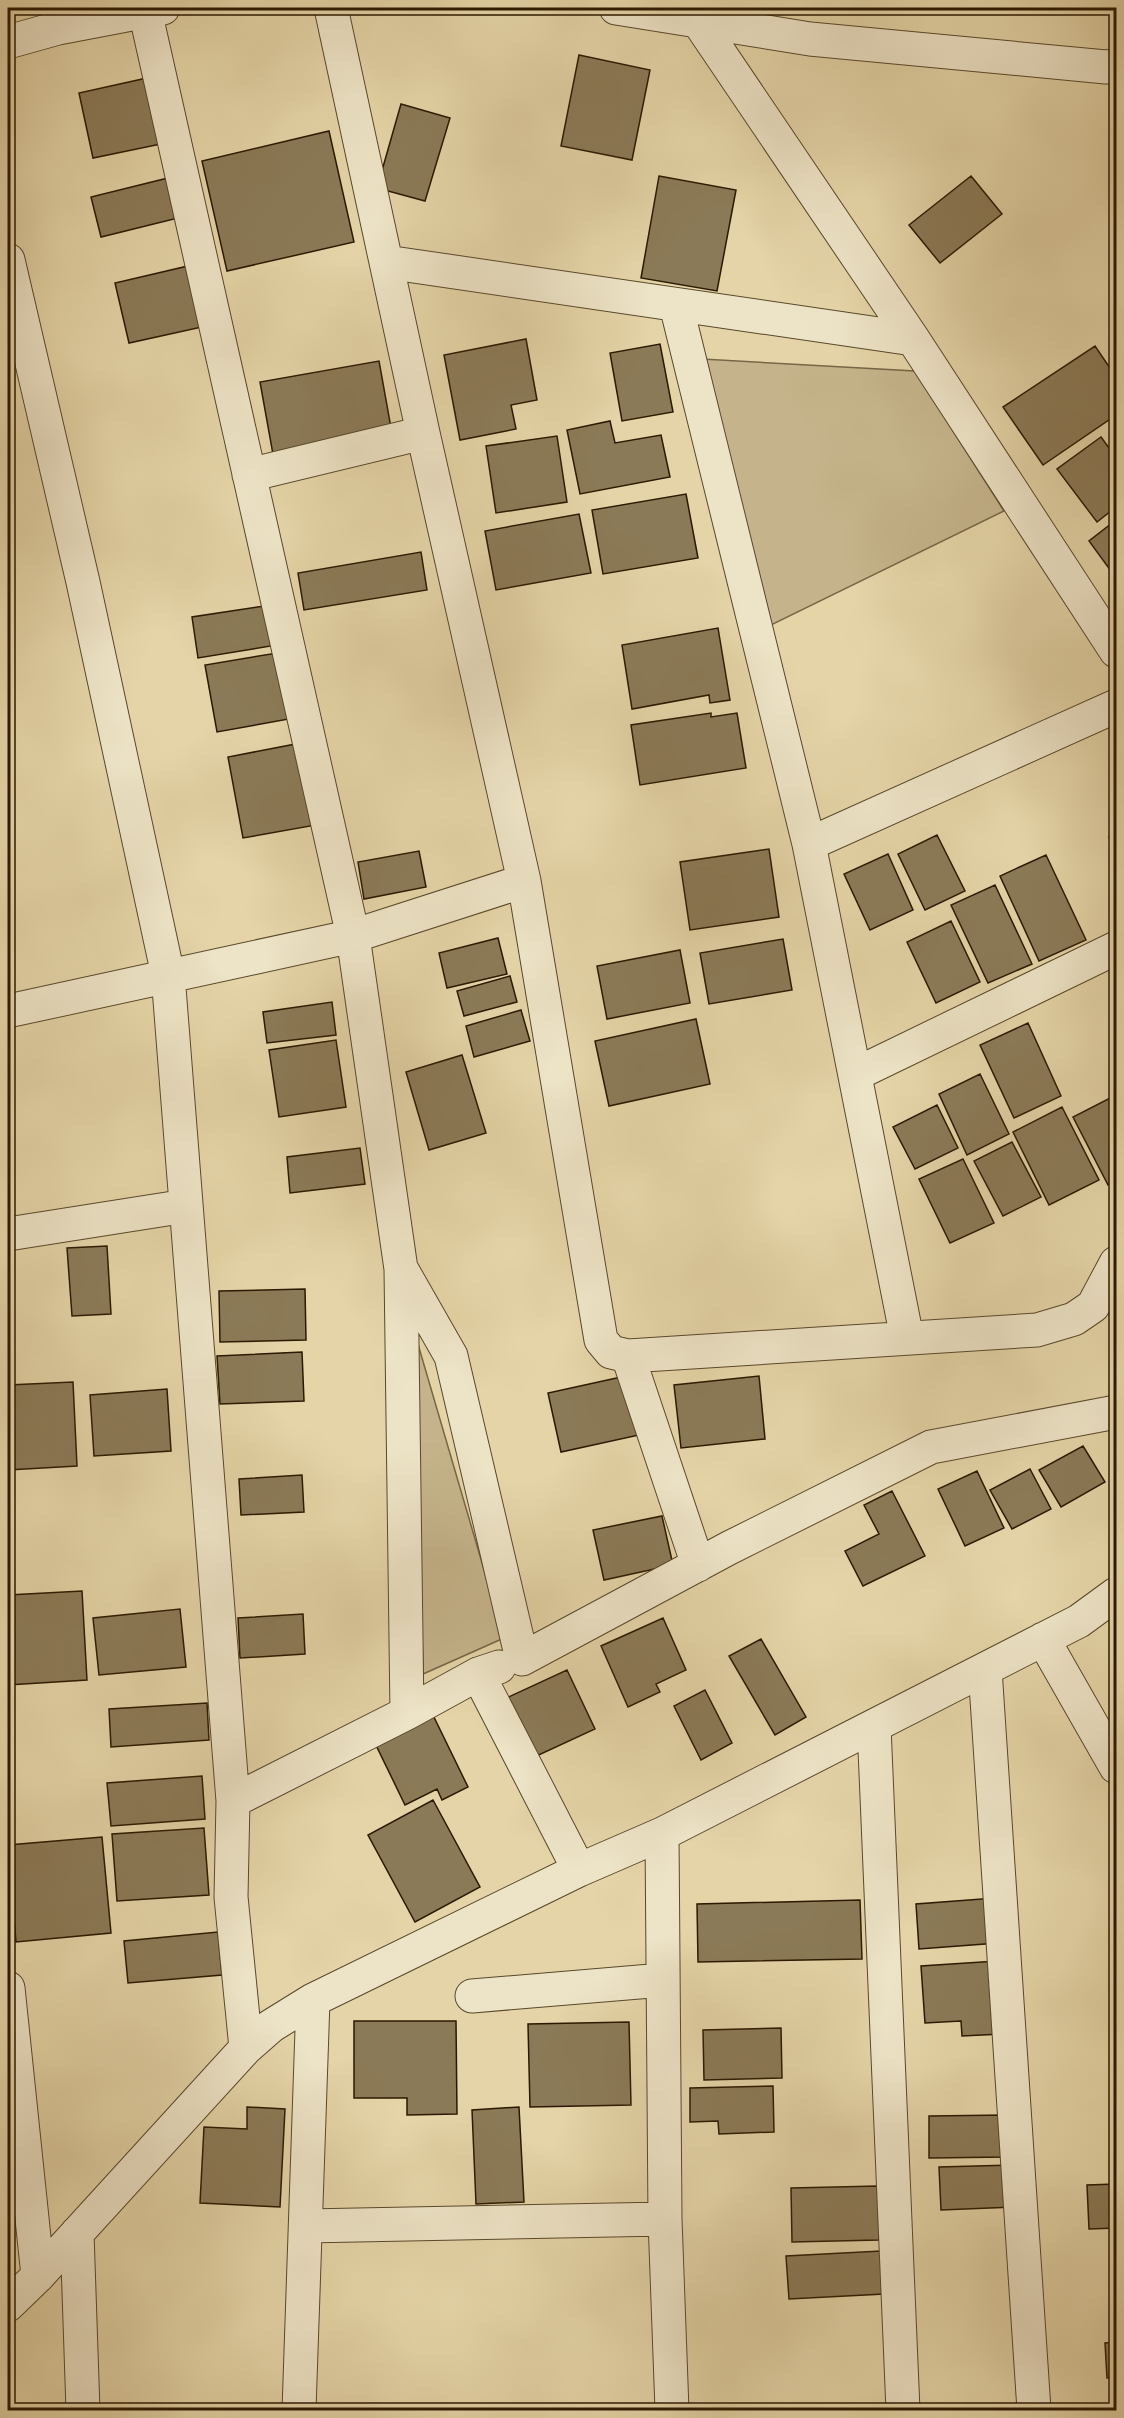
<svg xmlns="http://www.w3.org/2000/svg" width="1124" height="2418" viewBox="0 0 1124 2418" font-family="'EB Garamond',serif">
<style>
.green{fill:#c5b48b;stroke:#786646;stroke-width:1.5}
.building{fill:#8b7a57;stroke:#2b1900;stroke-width:1.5}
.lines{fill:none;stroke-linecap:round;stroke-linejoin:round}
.street-casing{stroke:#59482a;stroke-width:35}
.street{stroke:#ede3c6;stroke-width:33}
</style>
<rect width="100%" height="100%" fill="#e4d4a7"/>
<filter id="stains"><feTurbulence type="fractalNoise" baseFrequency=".00333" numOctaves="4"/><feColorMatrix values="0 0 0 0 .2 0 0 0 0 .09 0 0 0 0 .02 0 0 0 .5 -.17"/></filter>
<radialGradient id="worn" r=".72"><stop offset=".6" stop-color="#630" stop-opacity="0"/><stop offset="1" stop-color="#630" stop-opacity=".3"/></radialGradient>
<!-- green -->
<path class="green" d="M 702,359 L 915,371 L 1004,511 L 769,626 Z
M 415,1334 L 504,1638 L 423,1674 Z"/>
<!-- building -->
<path class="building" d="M 579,55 L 650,70 L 632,160 L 561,146 Z
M 147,78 L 161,144 L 93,158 L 79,93 Z
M 401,104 L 450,118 L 425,201 L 377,188 Z
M 329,131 L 354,242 L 227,271 L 202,161 Z
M 659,176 L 736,190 L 717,291 L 641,278 Z
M 971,176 L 1002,214 L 940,263 L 909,225 Z
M 168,178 L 178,218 L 101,237 L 91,197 Z
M 188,266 L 202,327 L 129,343 L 115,283 Z
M 526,339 L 537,400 L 511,405 L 516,429 L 460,440 L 444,355 Z
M 660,344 L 673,412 L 622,421 L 610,353 Z
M 1095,346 L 1116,377 L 1116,415 L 1043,465 L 1003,407 Z
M 379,361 L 393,439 L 274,460 L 260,382 Z
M 610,421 L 615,443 L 661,435 L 670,477 L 580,494 L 567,430 Z
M 557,436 L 567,502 L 496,513 L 486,446 Z
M 1101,437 L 1109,448 L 1116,442 L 1116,507 L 1097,522 L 1057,469 Z
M 686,494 L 698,558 L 603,574 L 592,510 Z
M 579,514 L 591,573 L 496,590 L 485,531 Z
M 1116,520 L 1116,578 L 1089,541 Z
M 421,552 L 427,590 L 304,610 L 298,573 Z
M 264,606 L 271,646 L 198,658 L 192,617 Z
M 718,628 L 730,700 L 710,703 L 709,695 L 632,709 L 622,645 Z
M 277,653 L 289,719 L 217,732 L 205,665 Z
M 711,713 L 711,717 L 737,713 L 746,768 L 640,785 L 631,725 Z
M 301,743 L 316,825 L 243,838 L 228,757 Z
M 1116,833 L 1116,853 L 1109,837 Z
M 937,835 L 965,891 L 925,910 L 898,854 Z
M 769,849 L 779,917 L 690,930 L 680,862 Z
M 419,851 L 426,887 L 364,899 L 358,862 Z
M 888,854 L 913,910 L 870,930 L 844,874 Z
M 1046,855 L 1086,940 L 1039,961 L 1000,876 Z
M 995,885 L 1032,964 L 988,983 L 951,905 Z
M 951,921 L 980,982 L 936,1003 L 907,942 Z
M 498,938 L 507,974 L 447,988 L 439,953 Z
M 783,939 L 792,990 L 709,1004 L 700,953 Z
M 680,950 L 690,1003 L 607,1019 L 597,966 Z
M 510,976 L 517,1002 L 464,1016 L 457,991 Z
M 332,1002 L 336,1035 L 267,1043 L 263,1012 Z
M 521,1010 L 530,1041 L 474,1057 L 466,1026 Z
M 696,1019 L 710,1084 L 609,1106 L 595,1041 Z
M 1028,1023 L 1061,1096 L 1014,1118 L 980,1045 Z
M 336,1040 L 346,1107 L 279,1117 L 269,1050 Z
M 462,1055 L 486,1133 L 429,1150 L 406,1072 Z
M 980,1074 L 1009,1134 L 967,1155 L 939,1094 Z
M 1116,1095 L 1116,1180 L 1108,1185 L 1073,1117 Z
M 937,1105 L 958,1148 L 915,1169 L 893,1127 Z
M 1062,1107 L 1099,1180 L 1049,1205 L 1013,1132 Z
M 1012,1142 L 1041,1197 L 1003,1216 L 974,1161 Z
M 360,1148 L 365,1184 L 290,1193 L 287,1157 Z
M 963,1159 L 994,1223 L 950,1243 L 919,1179 Z
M 107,1246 L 111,1314 L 72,1316 L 67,1248 Z
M 305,1289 L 306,1340 L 220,1342 L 219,1291 Z
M 302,1352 L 304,1401 L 220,1404 L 217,1356 Z
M 626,1376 L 639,1435 L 561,1452 L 548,1393 Z
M 759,1376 L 765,1439 L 681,1448 L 674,1385 Z
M 73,1382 L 77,1466 L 8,1470 L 8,1385 Z
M 167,1389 L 171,1451 L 94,1456 L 90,1395 Z
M 1083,1446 L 1105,1482 L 1061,1507 L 1039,1470 Z
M 1030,1469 L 1051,1509 L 1012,1529 L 990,1490 Z
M 977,1471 L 1004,1528 L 965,1546 L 938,1489 Z
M 302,1475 L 304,1512 L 241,1515 L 239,1479 Z
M 892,1491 L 925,1556 L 863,1586 L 845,1551 L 879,1534 L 864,1505 Z
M 662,1516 L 673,1565 L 604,1580 L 593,1530 Z
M 82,1591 L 87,1680 L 8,1685 L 8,1595 Z
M 180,1609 L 186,1667 L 99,1675 L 93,1618 Z
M 303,1614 L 305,1654 L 240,1658 L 238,1618 Z
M 663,1618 L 686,1670 L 656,1684 L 660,1692 L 628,1707 L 601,1646 Z
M 761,1639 L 806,1717 L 775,1735 L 729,1656 Z
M 567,1670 L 595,1729 L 530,1759 L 502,1700 Z
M 705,1690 L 732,1743 L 701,1760 L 674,1706 Z
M 207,1703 L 209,1740 L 111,1747 L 109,1709 Z
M 431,1711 L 468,1787 L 442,1800 L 437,1789 L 405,1805 L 373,1739 Z
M 202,1776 L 205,1819 L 111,1826 L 107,1783 Z
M 433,1800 L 480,1887 L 415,1922 L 368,1835 Z
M 204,1828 L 209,1895 L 117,1901 L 112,1834 Z
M 102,1837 L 111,1933 L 16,1942 L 8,1845 Z
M 995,1898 L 998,1943 L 919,1949 L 916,1904 Z
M 860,1900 L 862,1959 L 698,1962 L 697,1904 Z
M 218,1932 L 222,1975 L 128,1983 L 124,1941 Z
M 997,1961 L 1002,2034 L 962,2036 L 961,2021 L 925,2023 L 921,1966 Z
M 354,2021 L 456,2021 L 457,2114 L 407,2115 L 407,2098 L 354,2098 Z
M 629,2022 L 631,2105 L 530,2107 L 528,2024 Z
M 781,2028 L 782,2078 L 704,2080 L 703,2030 Z
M 773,2086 L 774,2132 L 719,2134 L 718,2121 L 690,2122 L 690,2088 Z
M 247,2107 L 285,2109 L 280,2207 L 200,2203 L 204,2127 L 247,2129 Z
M 519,2107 L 524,2202 L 476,2204 L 472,2110 Z
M 1007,2115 L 1007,2157 L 929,2158 L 929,2116 Z
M 1013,2165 L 1014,2207 L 941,2210 L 939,2167 Z
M 1116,2184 L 1116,2228 L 1089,2229 L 1087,2185 Z
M 878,2186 L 879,2240 L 792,2242 L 791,2188 Z
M 881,2251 L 884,2294 L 789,2299 L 786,2256 Z
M 1116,2342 L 1116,2377 L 1107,2378 L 1105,2343 Z"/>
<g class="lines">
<!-- street casing -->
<g class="street-casing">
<path id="street" d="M 331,8 L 423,433 L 524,881 L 601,1340 L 611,1352 L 628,1356 L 1037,1330 L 1074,1319 L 1093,1306 L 1116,1263
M 616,8 L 810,39 L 1106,67 L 1116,66
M 145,11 L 353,936 L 401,1269 L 407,1713 L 233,1801
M 698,21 L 913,339 L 1116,651
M 8,42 L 58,28 L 163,8
M 8,260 L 83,582 L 168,975 L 233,1801 L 231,1897 L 246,2048
M 386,262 L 913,339
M 676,305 L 809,844 L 907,1338
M 249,475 L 423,433
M 809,844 L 1116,706
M 8,1011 L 353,936 L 524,881
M 856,1074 L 1116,948
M 8,1234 L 186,1206
M 402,1270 L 451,1356 L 522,1659 L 729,1548 L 931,1447 L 1116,1412
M 628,1356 L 698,1565
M 1043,1639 L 1116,1767
M 985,1669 L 1034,2410
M 478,1674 L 579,1870
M 407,1713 L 478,1674 L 499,1667
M 874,1726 L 903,2410
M 662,1834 L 665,2219 L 672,2410
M 8,1988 L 38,2276
M 472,1996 L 663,1980
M 306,2226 L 665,2219
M 77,2233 L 83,2410
M 8,2305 L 38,2276 L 246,2048 L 271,2026 L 313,2000 L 579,1870 L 662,1834 L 1079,1621 L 1116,1594
M 299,2410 L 313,2000"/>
</g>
<!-- street -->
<use href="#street" class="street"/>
</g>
<!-- margin -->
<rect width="1124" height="2418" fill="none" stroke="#e4d4a7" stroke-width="30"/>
<rect x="9" y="9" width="1106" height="2400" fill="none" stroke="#2b1900" stroke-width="3"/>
<rect x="15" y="15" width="1094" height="2388" fill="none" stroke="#2b1900" stroke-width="1.5"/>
<rect width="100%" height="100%" filter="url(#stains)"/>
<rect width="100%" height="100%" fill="url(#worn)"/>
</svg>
